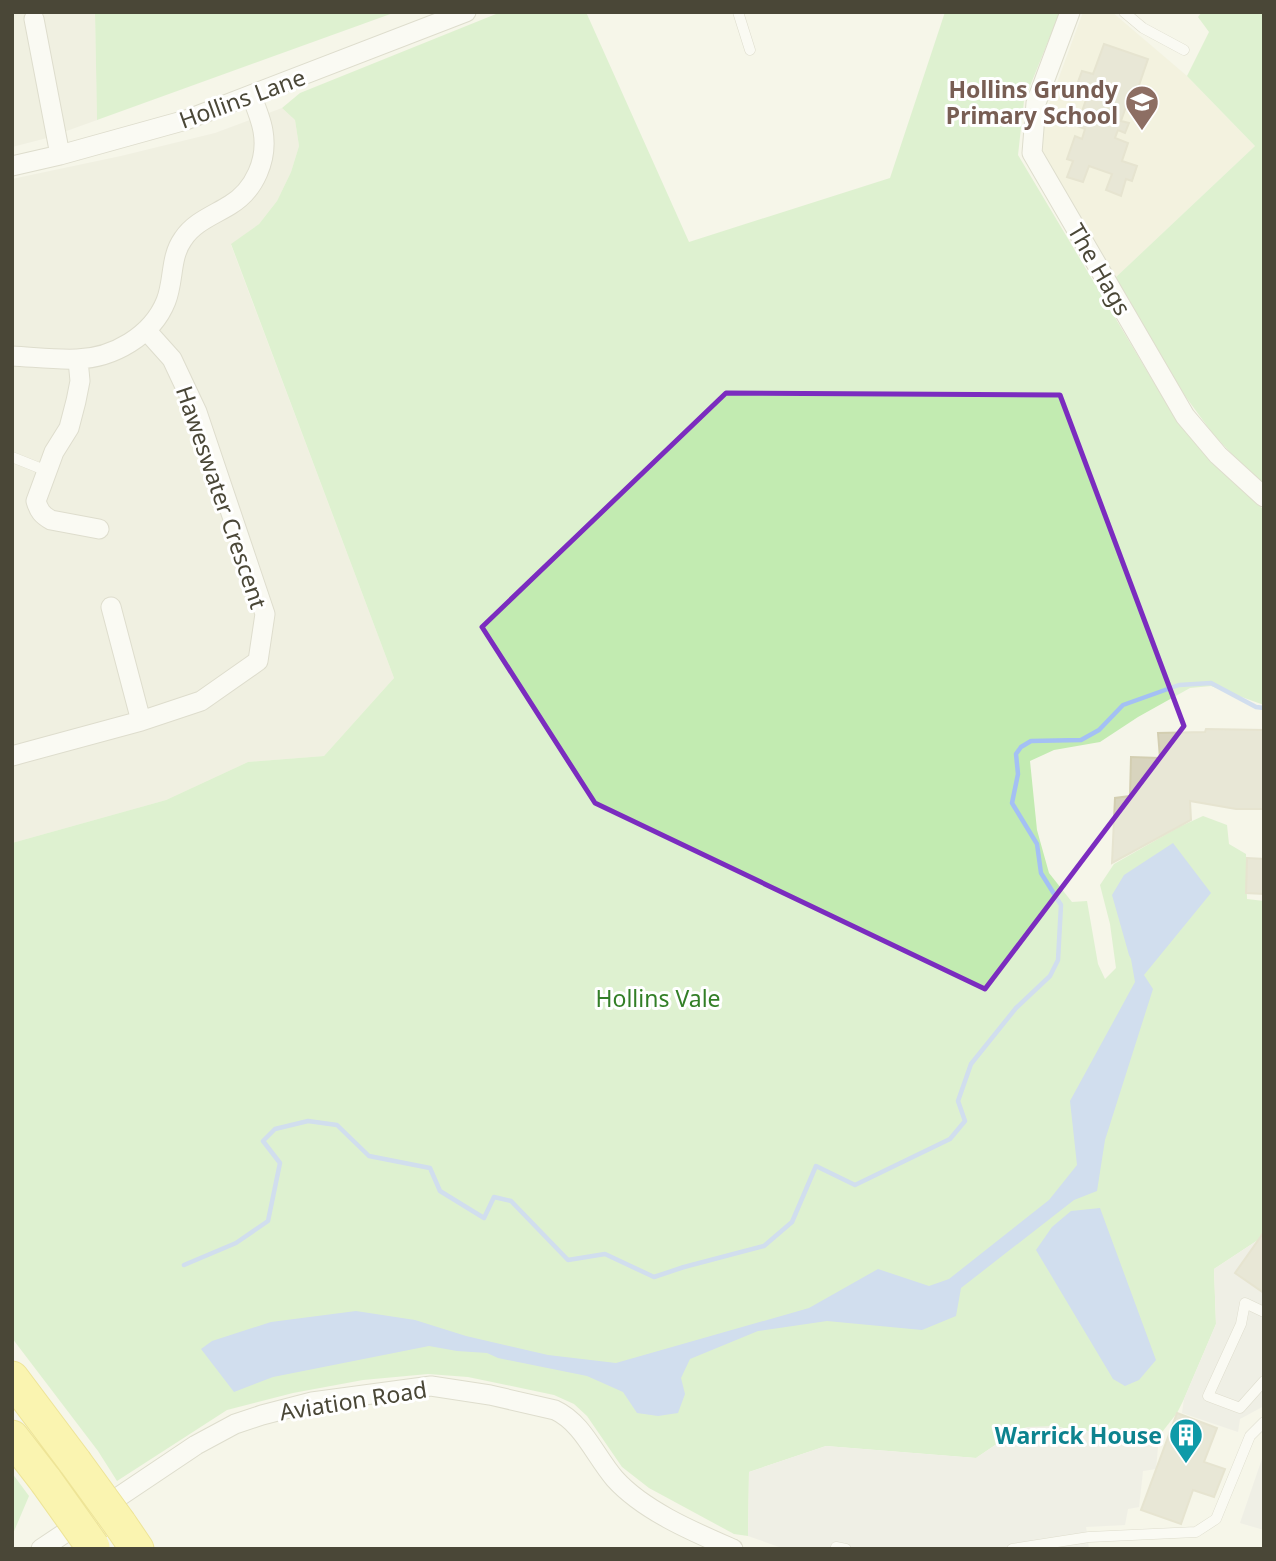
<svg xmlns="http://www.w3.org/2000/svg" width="1276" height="1561" viewBox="0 0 1276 1561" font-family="'Noto Sans',sans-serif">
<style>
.residential{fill:#e9e8d7}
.education{fill:#efeed3}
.green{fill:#c2ebb1}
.parking{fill:#e7e6e1}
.water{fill:#a4c0f4}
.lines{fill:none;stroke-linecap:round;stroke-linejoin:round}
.stream{stroke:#a4c0f4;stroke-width:4.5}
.building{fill:#d8d4be;stroke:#d3ceb1;stroke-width:2}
.service-casing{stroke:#c1bfab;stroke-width:11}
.minor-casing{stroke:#c1bfab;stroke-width:21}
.motorway-casing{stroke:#e4cf34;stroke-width:35}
.service{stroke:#fff;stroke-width:10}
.minor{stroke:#fff;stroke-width:19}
.motorway{stroke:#fff26b;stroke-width:33}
.motorway-bridge-casing{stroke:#e4cf34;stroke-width:35;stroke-linecap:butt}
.motorway-bridge{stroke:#fff26b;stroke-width:33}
.marked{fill:none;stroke:#7b2cbf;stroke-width:5;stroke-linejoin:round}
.labels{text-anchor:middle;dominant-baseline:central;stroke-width:6;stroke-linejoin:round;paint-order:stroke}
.education-label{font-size:23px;font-weight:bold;fill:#785e54;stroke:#fff;text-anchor:end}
.street-label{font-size:23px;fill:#4a4737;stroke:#fff}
.park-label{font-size:23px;fill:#337f27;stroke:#fff}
.culture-label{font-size:23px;font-weight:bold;fill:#0d838f;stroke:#fff;text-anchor:end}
</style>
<rect width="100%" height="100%" fill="#f5f5e9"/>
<!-- residential -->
<path class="residential" d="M 12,12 L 95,12 L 97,120 L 47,138 L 12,147 Z
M 282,108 L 295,120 L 299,146 L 291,172 L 277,201 L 259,224 L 231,245 L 394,678 L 324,756 L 248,762 L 166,800 L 12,843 L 12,179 L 121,156 L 215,133 Z"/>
<!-- education -->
<path class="education" d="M 1083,12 L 1112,12 L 1187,76 L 1255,146 L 1115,278 L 1041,152 L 1044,118 Z"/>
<!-- green -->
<path class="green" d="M 95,12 L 396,12 L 97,120 Z
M 501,12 L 586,12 L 689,242 L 890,178 L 945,12 L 1060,12 L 1024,101 L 1018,155 L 1178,423 L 1211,462 L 1264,510 L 1264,705 L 1211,686 L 1190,688 L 1138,717 L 1100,742 L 1054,750 L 1030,761 L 1037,830 L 1049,873 L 1072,902 L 1087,901 L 1098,964 L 1105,979 L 1116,968 L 1110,924 L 1100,885 L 1114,864 L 1179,827 L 1203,816 L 1227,825 L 1229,844 L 1246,854 L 1247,899 L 1264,901 L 1264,1232 L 1258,1240 L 1214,1269 L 1216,1324 L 1184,1399 L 1177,1413 L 1159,1436 L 1073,1430 L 1054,1426 L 1016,1431 L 976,1458 L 826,1446 L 749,1472 L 748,1536 L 734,1534 L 649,1488 L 622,1467 L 587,1416 L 574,1404 L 554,1395 L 468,1377 L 428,1374 L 363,1380 L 293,1393 L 227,1410 L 117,1481 L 98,1451 L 12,1338 L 12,843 L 166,800 L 248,762 L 324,756 L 394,678 L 231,244 L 259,224 L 277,201 L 291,172 L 299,146 L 295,120 L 282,108 L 300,93 Z
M 1202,12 L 1264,12 L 1264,488 L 1213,434 L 1177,385 L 1115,278 L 1255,146 L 1187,76 L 1209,32 L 1198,17 Z
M 12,1473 L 29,1496 L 12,1536 Z"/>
<!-- parking -->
<path class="parking" d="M 1258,1240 L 1236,1273 L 1264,1293 L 1264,1406 L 1240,1419 L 1238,1432 L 1182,1413 L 1184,1399 L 1216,1324 L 1214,1269 Z
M 1054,1426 L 1073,1430 L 1159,1436 L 1156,1469 L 1143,1471 L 1139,1507 L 1128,1509 L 1125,1525 L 1086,1527 L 1089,1549 L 785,1549 L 748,1536 L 749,1472 L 826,1446 L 976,1458 L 1016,1431 L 1027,1427 Z
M 1264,1453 L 1264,1530 L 1240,1523 Z"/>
<!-- water -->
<path class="water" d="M 1173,843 L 1211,893 L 1144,975 L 1153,989 L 1105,1140 L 1097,1191 L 1074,1200 L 961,1288 L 956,1316 L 922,1330 L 827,1321 L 758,1331 L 690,1359 L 681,1378 L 685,1394 L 678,1413 L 658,1416 L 637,1413 L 623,1392 L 587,1376 L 498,1358 L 487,1353 L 457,1351 L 429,1346 L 273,1377 L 234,1392 L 201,1349 L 212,1341 L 271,1322 L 356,1311 L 415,1320 L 466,1336 L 548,1355 L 616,1363 L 809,1308 L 878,1269 L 929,1286 L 949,1279 L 1049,1200 L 1077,1165 L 1070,1101 L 1135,982 L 1131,959 L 1129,955 L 1112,895 L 1124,875 Z
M 1100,1208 L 1156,1360 L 1139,1380 L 1125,1386 L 1113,1379 L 1036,1250 L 1052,1227 L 1071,1211 Z"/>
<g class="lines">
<!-- stream -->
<path class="stream" d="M 184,1265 L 236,1243 L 268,1221 L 280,1163 L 263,1141 L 275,1129 L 308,1121 L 337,1125 L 369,1156 L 430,1168 L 440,1191 L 484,1218 L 494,1197 L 511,1201 L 568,1260 L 605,1254 L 654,1277 L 684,1267 L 764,1246 L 792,1222 L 816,1166 L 855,1185 L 950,1139 L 965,1121 L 958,1101 L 971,1064 L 1016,1008 L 1050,976 L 1058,960 L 1061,905 L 1041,873 L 1037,844 L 1012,803 L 1018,774 L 1016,754 L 1021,747 L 1031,741 L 1081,740 L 1099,730 L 1123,705 L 1179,685 L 1211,683 L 1256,707 L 1264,708"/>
</g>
<!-- building -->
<path class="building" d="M 1104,44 L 1148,59 L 1136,94 L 1131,92 L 1121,121 L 1129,123 L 1125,133 L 1118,130 L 1115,138 L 1128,143 L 1122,161 L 1137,166 L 1132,181 L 1126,179 L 1121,196 L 1106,190 L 1112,174 L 1089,166 L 1083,182 L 1067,177 L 1073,161 L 1067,159 L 1075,136 L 1082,139 L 1085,129 L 1077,126 L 1088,94 L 1075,90 L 1082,71 L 1093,74 Z
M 1206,729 L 1264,730 L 1264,809 L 1236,809 L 1190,801 L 1191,820 L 1112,863 L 1115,798 L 1130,796 L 1131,757 L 1160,758 L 1158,733 L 1205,732 Z
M 1247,858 L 1264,859 L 1264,894 L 1246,893 Z
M 1264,1232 L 1264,1293 L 1235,1273 Z
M 1177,1413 L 1217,1428 L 1204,1462 L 1225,1469 L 1214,1497 L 1193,1490 L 1181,1524 L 1141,1510 Z"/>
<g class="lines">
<!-- service casing -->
<g class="service-casing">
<path id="service" d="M 738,12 L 750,50
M 1124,12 L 1143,28 L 1184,50
M 12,457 L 47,471
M 1264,1312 L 1245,1303 L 1241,1324 L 1208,1396 L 1240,1408 L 1264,1381
M 836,1547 L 846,1549
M 1012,1549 L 1089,1537 L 1196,1532 L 1216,1519 L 1250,1436 L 1264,1422"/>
</g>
<!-- minor casing -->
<g class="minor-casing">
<path id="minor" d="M 1070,12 L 1036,103 L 1032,153 L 1185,416 L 1218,455 L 1264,497
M 34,19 L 60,155
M 12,166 L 60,155 L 186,120 L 466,12
M 12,356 C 33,357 56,360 77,359 C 113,358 152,336 166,301 C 174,281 170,257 183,239 C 194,222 214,215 230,205 C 255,190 268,159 263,131 C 261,119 256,107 251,95
M 78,360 L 80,381 L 76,401 L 69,428 L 54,452 L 36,501 C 39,511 42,515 51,520 L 99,529
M 111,607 L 141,721
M 12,756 L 141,721 L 201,701 L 258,661 L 265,614 L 197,412 L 172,359 L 146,330
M 41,1549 L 196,1445 L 235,1424 L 262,1415 L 312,1402 L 431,1386 L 490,1395 L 555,1410 C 583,1423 595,1456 615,1479 C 644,1511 694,1532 733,1549"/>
</g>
<!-- motorway casing -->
<g class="motorway-casing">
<path id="motorway" d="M 12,1378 L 75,1462
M 12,1437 L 46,1481
M 120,1524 L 137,1549"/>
</g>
<!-- service -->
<use href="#service" class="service"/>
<!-- minor -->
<use href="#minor" class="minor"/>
<!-- motorway -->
<use href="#motorway" class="motorway"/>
<!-- motorway-bridge casing -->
<g class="motorway-bridge-casing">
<path id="motorway-bridge" d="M 75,1462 L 120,1524
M 46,1481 L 93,1547"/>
</g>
<!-- motorway-bridge -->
<use href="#motorway-bridge" class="motorway-bridge"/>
</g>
<!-- marked area -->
<path d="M0 0H1276V1561H0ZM 726,393 L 1060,395 L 1184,726 L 985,989 L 595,803 L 482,627 Z" fill="#f5f5e9" fill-opacity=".55" fill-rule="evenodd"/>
<path class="marked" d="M 726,393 L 1060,395 L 1184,726 L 985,989 L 595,803 L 482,627 Z"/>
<!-- icons -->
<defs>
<g id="school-pin" transform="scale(1.75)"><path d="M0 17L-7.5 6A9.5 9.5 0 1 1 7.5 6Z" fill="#8d6e63" stroke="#fff"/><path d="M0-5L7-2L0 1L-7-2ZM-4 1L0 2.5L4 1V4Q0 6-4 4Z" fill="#fff"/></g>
<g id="building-pin" transform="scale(1.75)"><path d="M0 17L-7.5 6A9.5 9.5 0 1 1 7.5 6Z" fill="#0f9aa8" stroke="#fff"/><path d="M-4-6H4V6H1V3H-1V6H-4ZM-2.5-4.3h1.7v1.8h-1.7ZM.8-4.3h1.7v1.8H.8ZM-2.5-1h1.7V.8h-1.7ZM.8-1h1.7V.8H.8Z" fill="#fff"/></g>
</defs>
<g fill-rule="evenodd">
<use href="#school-pin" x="1142" y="102"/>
<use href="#building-pin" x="1186" y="1435"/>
</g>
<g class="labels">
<!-- education labels -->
<g class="education-label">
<text x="1118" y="89">Hollins Grundy<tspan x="1118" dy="26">Primary School</tspan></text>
</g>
<!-- street labels -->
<g class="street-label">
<text transform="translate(242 98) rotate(-20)">Hollins Lane</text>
<text transform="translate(1100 269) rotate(60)">The Hags</text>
<text transform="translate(222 497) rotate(71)">Haweswater Crescent</text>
<text transform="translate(353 1400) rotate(-9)">Aviation Road</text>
</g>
<!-- park labels -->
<g class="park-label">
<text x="658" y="998">Hollins Vale</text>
</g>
<!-- culture labels -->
<g class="culture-label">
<text x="1162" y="1435">Warrick House</text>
</g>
</g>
<!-- border -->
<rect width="1276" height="1561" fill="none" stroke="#4a4737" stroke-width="28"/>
</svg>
